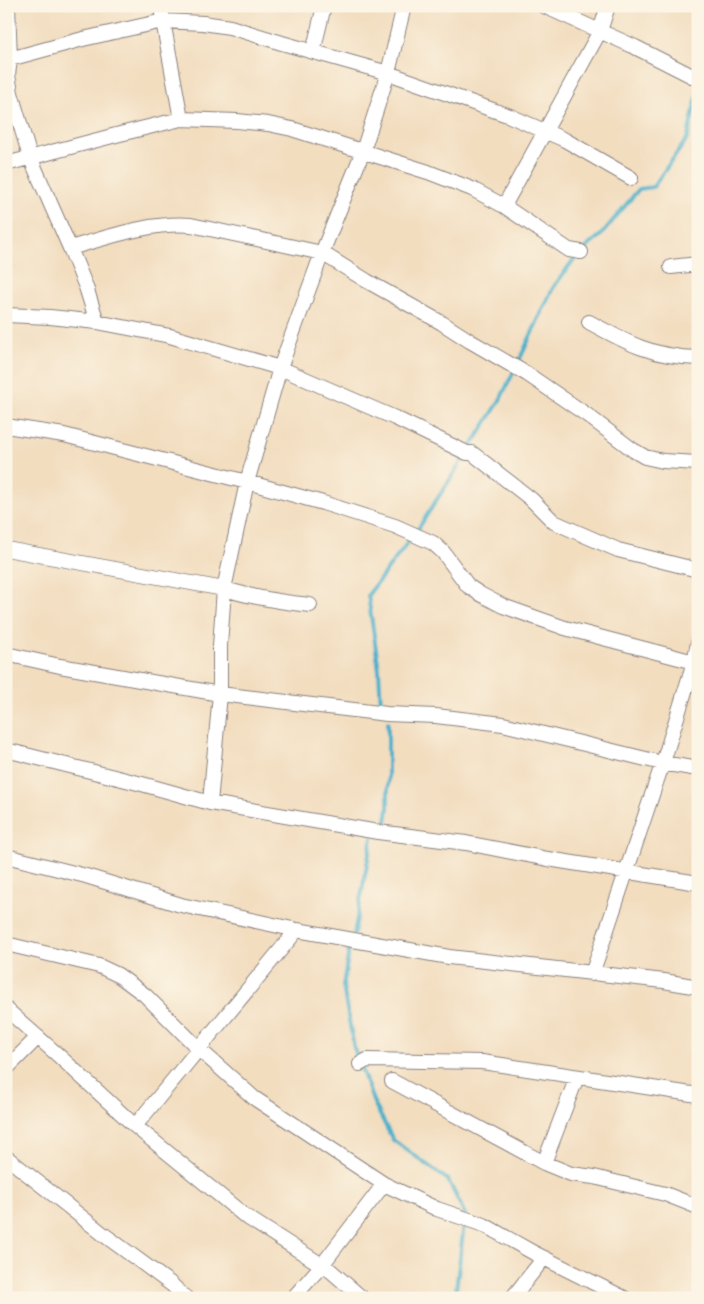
<svg xmlns="http://www.w3.org/2000/svg" width="704" height="1304" viewBox="0 0 704 1304" font-family="Dekko,sans-serif">
<style>
.lines{fill:none;stroke-linecap:round;stroke-linejoin:round}
.stream{stroke:#4cb0cb;stroke-width:4}
.minor-casing{stroke:#8a807d;stroke-width:16}
.minor{stroke:#fff;stroke-width:14}
</style>
<rect width="100%" height="100%" fill="#fcf5e5"/>
<filter id="ink" filterUnits="userSpaceOnUse"><feTurbulence type="fractalNoise" baseFrequency=".02" numOctaves="2"/><feDisplacementMap in="SourceGraphic" scale="10" xChannelSelector="R" yChannelSelector="G"/><feConvolveMatrix kernelMatrix="1 2 1 2 8 2 1 2 1" color-interpolation-filters="sRGB"/></filter>
<filter id="wash" filterUnits="userSpaceOnUse"><feTurbulence type="fractalNoise" baseFrequency=".0096" numOctaves="4" result="noise"/><feDisplacementMap in="SourceGraphic" scale="20" xChannelSelector="R" yChannelSelector="G"/><feGaussianBlur stdDeviation="1.12" result="paint"/><feColorMatrix in="noise" values="0 0 0 0 0 0 0 0 0 0 0 0 0 0 0 0 0 1.4 0 .05"/><feComposite in="paint" operator="in"/></filter>
<g filter="url(#wash)">
<rect width="100%" height="100%" fill="#f2ddbf"/>
<g class="lines">
<!-- stream -->
<path class="stream" d="M 582,251 L 601,235 L 639,189 L 653,187 L 687,139 L 698,93
M 517,365 L 553,288 L 577,255
M 469,450 L 499,402 L 514,371
M 416,532 L 465,456
M 381,706 L 379,670 L 368,595 L 412,537
M 386,822 L 388,808 L 388,722
M 354,934 L 372,838
M 349,950 L 343,986 L 354,1048 L 359,1061
M 361,1068 L 373,1101 L 393,1140 L 448,1180 L 465,1214
M 455,1298 L 464,1224"/>
</g>
</g>
<g filter="url(#ink)">
<g class="lines">
<!-- minor casing -->
<g class="minor-casing">
<path id="minor" d="M 8,6 L 10,59 L 8,75 L 11,93 L 30,157 L 70,248 L 86,287 L 97,322
M 161,6 L 163,21 L 181,119
M 544,6 L 635,47 L 698,79
M 313,52 L 324,6
M 6,60 L 83,39 L 163,21 L 203,23 L 230,27 L 282,43 L 388,73 L 510,116 L 565,140 L 631,178
M 6,164 L 120,134 L 181,119 L 237,121 L 268,124 L 292,129 L 428,172 L 472,189 L 504,206 L 569,250 L 581,252
M 504,206 L 600,31 L 608,6
M 70,248 C 109,237 150,222 191,225 L 322,253 L 367,281 L 442,323 L 470,341 L 527,374 L 587,415 L 633,450 L 645,457 L 663,461 L 698,463
M 671,267 L 698,264
M 6,315 L 50,317 L 97,322 L 170,336 L 280,368 L 395,418 L 467,453 L 472,453 L 531,499 L 554,522 L 618,550 L 698,570
M 589,322 C 627,343 653,357 698,358
M 6,426 L 64,435 L 247,482 L 323,503 L 395,526 L 433,543 L 443,552 L 468,586 L 480,594 L 503,606 L 565,628 L 698,663
M 6,549 L 224,589 C 252,597 280,602 310,605
M 6,654 L 60,666 L 220,694 L 387,714 L 436,716 L 503,724 L 662,763 L 698,769
M 6,750 L 142,784 L 210,803 L 378,832 L 466,843 L 548,859 L 698,883
M 210,803 L 220,694 L 220,646 L 224,589 L 247,482 L 280,368 L 322,253 L 363,151 L 388,73 L 404,6
M 6,856 L 86,876 L 181,905 L 297,930 L 449,957 L 664,981 L 698,987
M 6,944 L 99,966 L 118,975 L 145,995 L 200,1050 L 254,1098 L 384,1184 L 437,1209 L 484,1225 L 534,1253 L 624,1298
M 592,974 L 665,756 L 694,662 L 698,643
M 6,1009 L 59,1056 L 135,1126 L 245,1216 L 331,1271 L 362,1298
M 360,1064 L 367,1060 L 482,1062 L 698,1095
M 6,1069 L 38,1037
M 392,1081 L 544,1163 L 571,1174 L 594,1177 L 665,1194 L 698,1207
M 135,1126 L 297,930
M 6,1157 L 103,1234 L 171,1284 L 186,1298
M 544,1163 L 577,1077
M 293,1298 L 322,1265 L 384,1184
M 512,1298 L 544,1258"/>
</g>
<!-- minor -->
<use href="#minor" class="minor"/>
</g>
</g>
<!-- margin -->
<rect width="704" height="1304" fill="none" stroke="#fcf5e5" stroke-width="25"/>
</svg>
